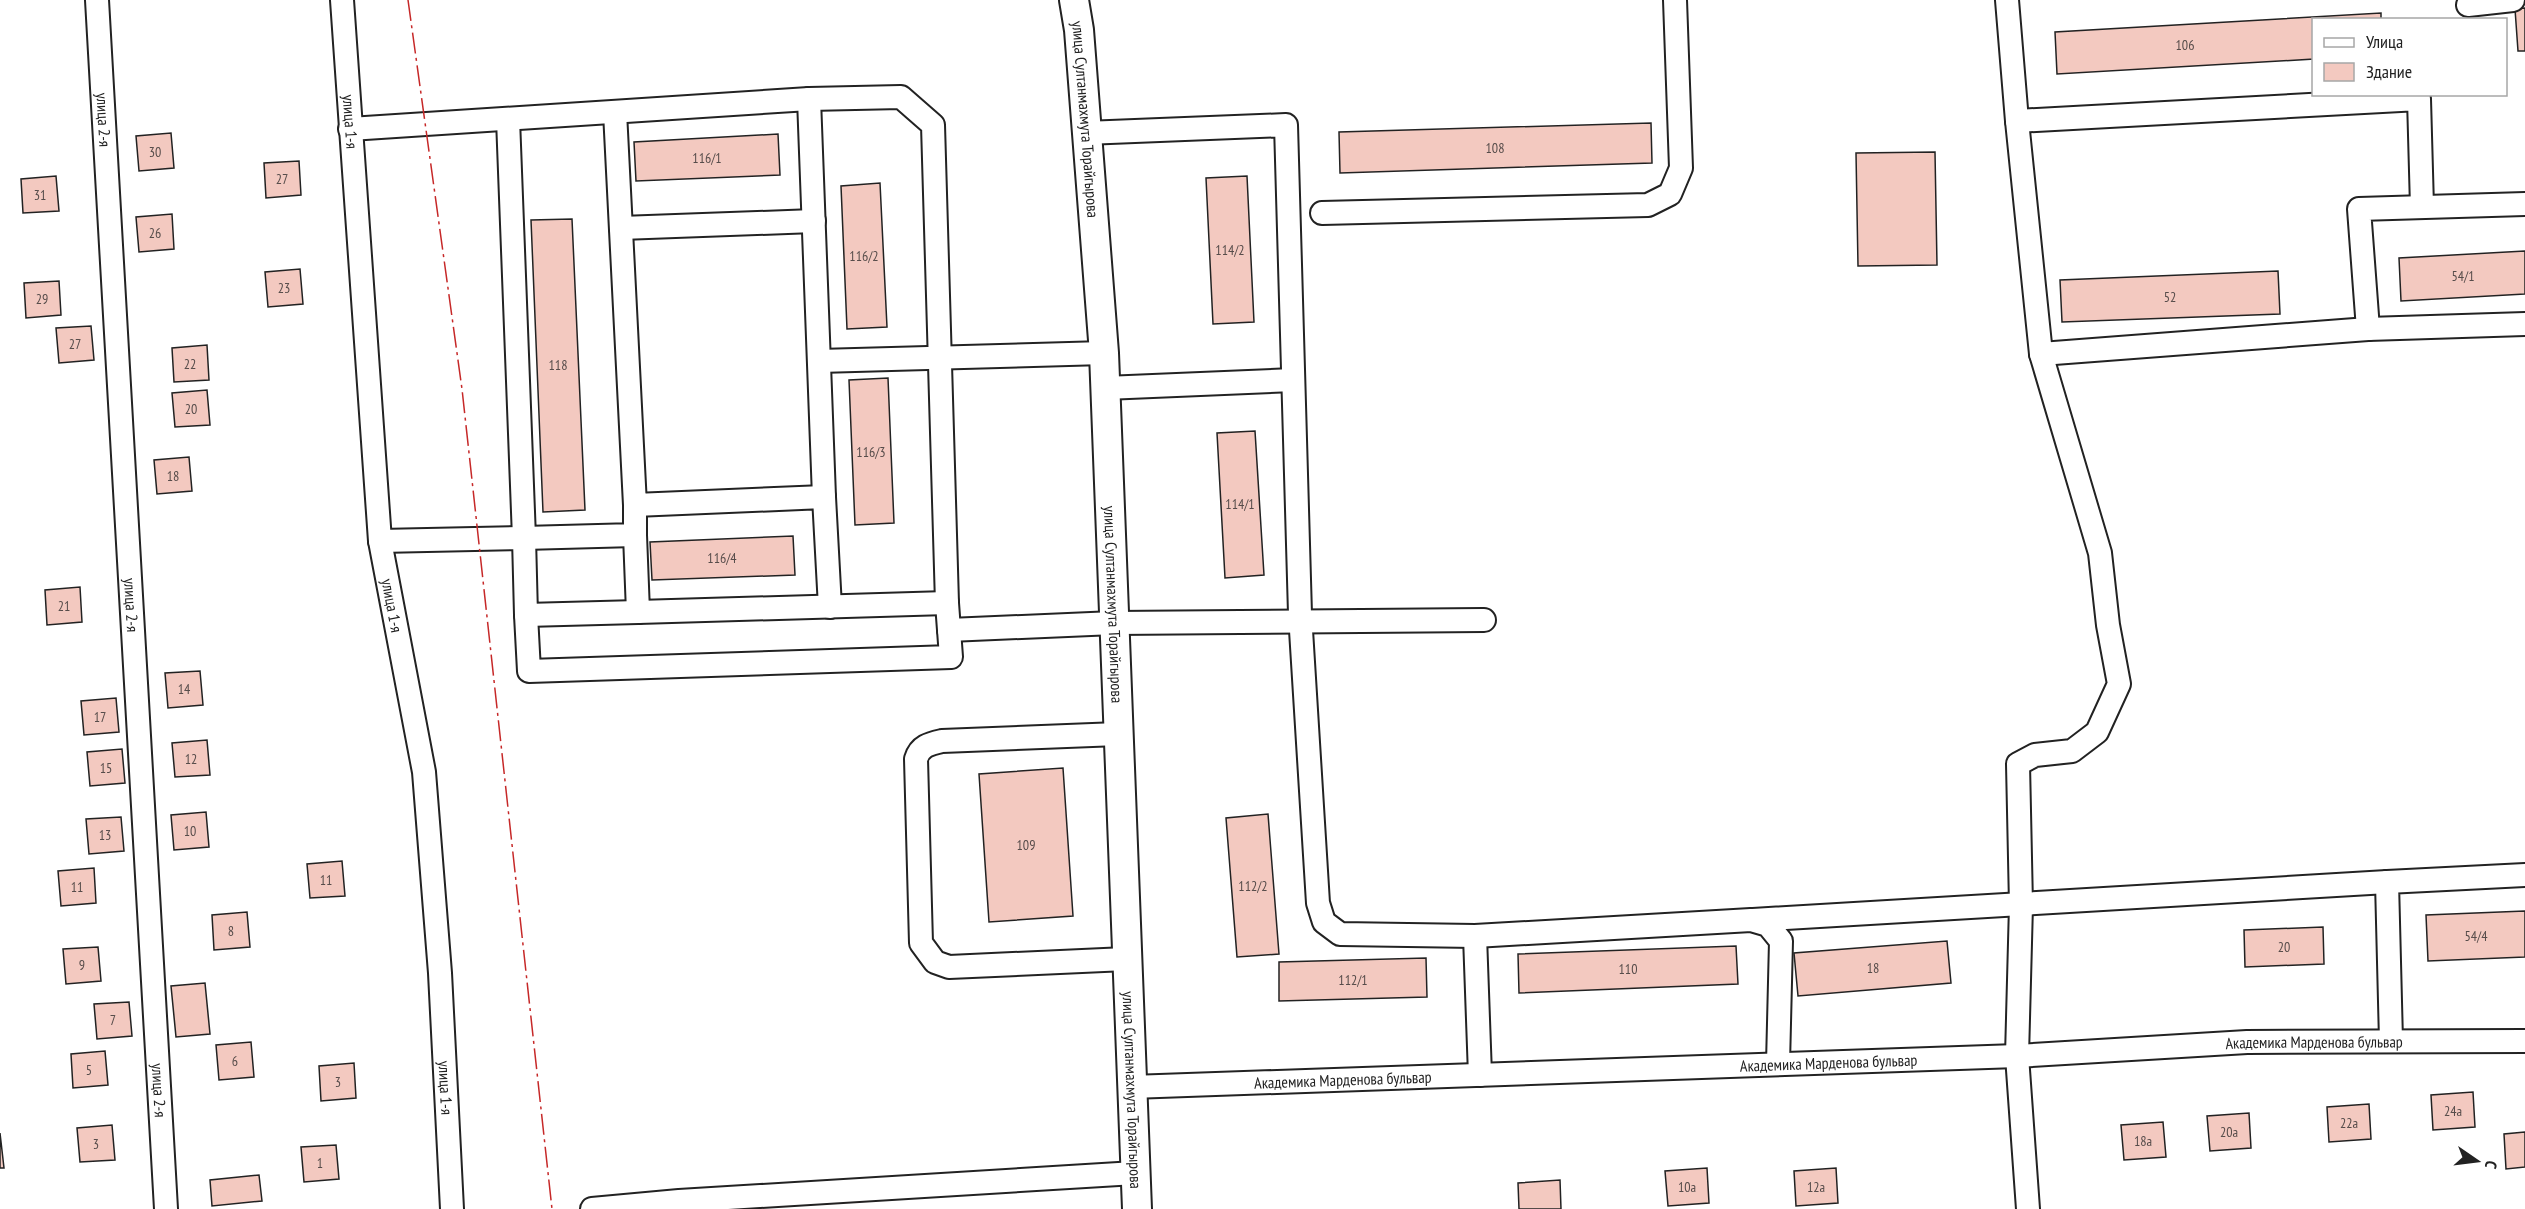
<svg xmlns="http://www.w3.org/2000/svg" width="2525" height="1209" viewBox="0 0 2525 1209" font-family="'PT Sans Narrow',sans-serif">
<style>
.building{fill:#f3c9c0;stroke:#222;stroke-width:1.5}
.lines{fill:none;stroke-linecap:round;stroke-linejoin:round}
.minor-casing{stroke:#222;stroke-width:26}
.major-casing{stroke:#222;stroke-width:32}
.minor{stroke:#fff;stroke-width:22}
.major{stroke:#fff;stroke-width:28}
.power{stroke:#c62828;stroke-width:1.5;stroke-dasharray:21 4.5 3 4.5;stroke-linecap:butt}
.labels{text-anchor:middle;dominant-baseline:central;stroke-width:4.5;stroke-linejoin:round;paint-order:stroke}
.number-label{font-size:14px;fill:#564c4a}
.street-label{font-size:16px;fill:#222;stroke:#fff}
</style>
<rect width="100%" height="100%" fill="#fff"/>
<!-- building -->
<path class="building" d="M 2525,8 L 2525,51 L 2518,51 L 2515,9 Z
M 2381,13 L 2381,20 L 2314,20 L 2314,59 L 2057,74 L 2055,32 Z
M 1651,123 L 1652,163 L 1340,173 L 1339,132 Z
M 171,133 L 174,168 L 139,171 L 136,136 Z
M 778,134 L 780,175 L 636,181 L 634,142 Z
M 1935,152 L 1937,265 L 1858,266 L 1856,153 Z
M 299,161 L 301,195 L 266,198 L 264,163 Z
M 56,176 L 59,211 L 23,213 L 21,179 Z
M 1247,176 L 1254,322 L 1213,324 L 1206,178 Z
M 880,183 L 887,327 L 847,329 L 841,186 Z
M 172,214 L 174,249 L 139,252 L 136,217 Z
M 572,219 L 585,510 L 543,512 L 531,220 Z
M 2525,251 L 2525,294 L 2401,301 L 2399,258 Z
M 300,269 L 303,304 L 268,307 L 265,272 Z
M 2278,271 L 2280,314 L 2062,322 L 2060,280 Z
M 59,281 L 61,315 L 26,318 L 24,283 Z
M 91,326 L 94,360 L 59,363 L 56,328 Z
M 207,345 L 209,380 L 174,382 L 172,348 Z
M 888,378 L 894,523 L 855,525 L 849,380 Z
M 207,390 L 210,425 L 175,427 L 172,393 Z
M 1255,431 L 1264,575 L 1225,578 L 1217,433 Z
M 189,457 L 192,491 L 157,494 L 154,460 Z
M 793,536 L 795,575 L 652,580 L 650,542 Z
M 80,587 L 82,622 L 47,625 L 45,590 Z
M 200,671 L 203,705 L 168,708 L 165,673 Z
M 116,698 L 119,732 L 84,735 L 81,701 Z
M 207,740 L 210,775 L 175,777 L 172,743 Z
M 122,749 L 125,783 L 90,786 L 87,752 Z
M 1063,768 L 1073,916 L 989,922 L 979,774 Z
M 206,812 L 209,847 L 174,850 L 171,815 Z
M 1268,814 L 1279,954 L 1237,957 L 1226,818 Z
M 121,817 L 124,851 L 89,854 L 86,819 Z
M 342,861 L 345,896 L 310,898 L 307,864 Z
M 94,868 L 96,903 L 61,906 L 58,871 Z
M 2525,911 L 2525,957 L 2428,961 L 2426,915 Z
M 247,912 L 250,947 L 214,950 L 212,915 Z
M 2323,927 L 2324,964 L 2245,967 L 2244,930 Z
M 1947,941 L 1951,983 L 1798,996 L 1794,953 Z
M 1736,946 L 1738,984 L 1519,993 L 1518,954 Z
M 98,947 L 101,981 L 66,984 L 63,949 Z
M 1426,958 L 1427,997 L 1279,1001 L 1279,962 Z
M 205,983 L 210,1034 L 176,1037 L 171,986 Z
M 129,1002 L 132,1036 L 97,1039 L 94,1004 Z
M 251,1042 L 254,1077 L 219,1080 L 216,1045 Z
M 105,1051 L 108,1085 L 73,1088 L 71,1054 Z
M 354,1063 L 356,1098 L 321,1101 L 319,1066 Z
M 2473,1092 L 2475,1127 L 2433,1130 L 2431,1095 Z
M 2369,1104 L 2371,1139 L 2329,1142 L 2327,1107 Z
M 2249,1113 L 2251,1148 L 2210,1151 L 2207,1116 Z
M 2163,1122 L 2166,1157 L 2124,1160 L 2121,1125 Z
M 112,1125 L 115,1160 L 80,1162 L 77,1128 Z
M 2525,1132 L 2525,1167 L 2506,1169 L 2504,1134 Z
M 0,1133 L 4,1168 L 0,1168 Z
M 336,1145 L 339,1179 L 304,1182 L 301,1147 Z
M 1707,1168 L 1709,1203 L 1668,1206 L 1665,1171 Z
M 1836,1168 L 1838,1203 L 1796,1206 L 1794,1171 Z
M 259,1175 L 262,1201 L 212,1206 L 210,1180 Z
M 1560,1180 L 1561,1209 L 1519,1209 L 1518,1183 Z"/>
<g class="lines">
<!-- minor casing -->
<g class="minor-casing">
<g id="minor">
<path id="s1" d="M 97,0 L 166,1209"/>
<path id="s2" d="M 342,0 L 380,541 L 424,772 L 440,973 L 452,1209"/>
<path d="M 2007,0 L 2017,121 L 2419,99 L 2422,207"/>
<path d="M 2468,5 L 2513,0"/>
<path d="M 809,99 L 824,497"/>
<path d="M 615,112 L 635,505 L 824,497 L 830,607"/>
<path d="M 508,119 L 524,538 L 635,535 L 635,505"/>
<path d="M 2017,121 L 2041,354 L 2368,329"/>
<path d="M 350,129 L 809,99 L 901,97 L 933,125 L 947,603 L 951,657 L 529,671 L 526,615"/>
<path d="M 1085,133 L 1286,125 L 1300,614 L 1318,903 L 1324,922 L 1340,934 L 1475,936 L 1751,920 L 1768,925 L 1781,941 L 1778,1064"/>
<path d="M 2525,204 L 2359,209 L 2368,329 L 2525,324"/>
<path d="M 1322,213 L 1648,205 L 1670,194 L 1681,168 L 1675,0"/>
<path d="M 621,228 L 814,221"/>
<path d="M 819,361 L 1104,353"/>
<path d="M 1105,388 L 1293,380"/>
<path d="M 635,535 L 638,612 L 947,603"/>
<path d="M 380,541 L 524,538 L 526,615 L 638,612"/>
<path d="M 949,630 L 1114,623 L 1484,620"/>
<path d="M 1118,734 L 942,741 C 929,744 920,746 916,759 L 921,943 L 935,962 L 949,967 L 1126,959"/>
<path d="M 1753,920 L 2387,882"/>
<path d="M 1475,936 L 1480,1075"/>
<path d="M 2391,1041 L 2387,882 L 2525,875"/>
<path id="s3" d="M 1131,1087 L 2017,1056 L 2247,1042 L 2525,1041"/>
<path d="M 592,1209 L 679,1201 L 1135,1173"/>
<path d="M 2028,1209 L 2017,1056 L 2021,905 L 2018,764 L 2035,755 L 2072,751 L 2097,732 L 2119,684 L 2108,625 L 2100,553 L 2041,354"/>
</g>
</g>
<!-- major casing -->
<g class="major-casing">
<g id="major">
<path id="s4" d="M 1074,0 L 1079,30 L 1104,353 L 1137,1209"/>
</g>
</g>
<!-- minor -->
<use href="#minor" class="minor"/>
<!-- major -->
<use href="#major" class="major"/>
<!-- power -->
<path class="power" d="M 408,0 L 462,389 L 552,1209"/>
</g>
<g class="labels">
<!-- number labels -->
<g class="number-label">
<text x="2185" y="45">106</text>
<text x="1495" y="148">108</text>
<text x="155" y="152">30</text>
<text x="707" y="158">116/1</text>
<text x="282" y="179">27</text>
<text x="40" y="195">31</text>
<text x="155" y="233">26</text>
<text x="1230" y="250">114/2</text>
<text x="864" y="256">116/2</text>
<text x="2463" y="276">54/1</text>
<text x="284" y="288">23</text>
<text x="2170" y="297">52</text>
<text x="42" y="299">29</text>
<text x="75" y="344">27</text>
<text x="190" y="364">22</text>
<text x="558" y="365">118</text>
<text x="191" y="409">20</text>
<text x="871" y="452">116/3</text>
<text x="173" y="476">18</text>
<text x="1240" y="504">114/1</text>
<text x="722" y="558">116/4</text>
<text x="64" y="606">21</text>
<text x="184" y="689">14</text>
<text x="100" y="717">17</text>
<text x="191" y="759">12</text>
<text x="106" y="768">15</text>
<text x="190" y="831">10</text>
<text x="105" y="835">13</text>
<text x="1026" y="845">109</text>
<text x="326" y="880">11</text>
<text x="1253" y="886">112/2</text>
<text x="77" y="887">11</text>
<text x="231" y="931">8</text>
<text x="2476" y="936">54/4</text>
<text x="2284" y="947">20</text>
<text x="82" y="965">9</text>
<text x="1873" y="968">18</text>
<text x="1628" y="969">110</text>
<text x="1353" y="980">112/1</text>
<text x="113" y="1020">7</text>
<text x="235" y="1061">6</text>
<text x="89" y="1070">5</text>
<text x="338" y="1082">3</text>
<text x="2453" y="1111">24а</text>
<text x="2349" y="1123">22а</text>
<text x="2229" y="1132">20а</text>
<text x="2143" y="1141">18а</text>
<text x="96" y="1144">3</text>
<text x="320" y="1163">1</text>
<text x="1687" y="1187">10а</text>
<text x="1816" y="1187">12а</text>
</g>
<!-- street labels -->
<g class="street-label">
<text stroke="none"><textPath href="#s1" startOffset="120">улица 2-я</textPath></text>
<text stroke="none"><textPath href="#s4" startOffset="120">улица Султанмахмута Торайгырова</textPath></text>
<text stroke="none"><textPath href="#s2" startOffset="122">улица 1-я</textPath></text>
<text stroke="none"><textPath href="#s1" startOffset="606">улица 2-я</textPath></text>
<text stroke="none"><textPath href="#s4" startOffset="606">улица Султанмахмута Торайгырова</textPath></text>
<text stroke="none"><textPath href="#s2" startOffset="608">улица 1-я</textPath></text>
<text stroke="none"><textPath href="#s3" startOffset="1184">Академика Марденова бульвар</textPath></text>
<text stroke="none"><textPath href="#s3" startOffset="698">Академика Марденова бульвар</textPath></text>
<text stroke="none"><textPath href="#s3" startOffset="212">Академика Марденова бульвар</textPath></text>
<text stroke="none"><textPath href="#s2" startOffset="1094">улица 1-я</textPath></text>
<text stroke="none"><textPath href="#s1" startOffset="1092">улица 2-я</textPath></text>
<text stroke="none"><textPath href="#s4" startOffset="1092">улица Султанмахмута Торайгырова</textPath></text>
</g>
</g>
<!-- legend -->
<rect x="2312" y="18" width="195" height="78" fill="#ffffff" stroke="#a7a7a7" stroke-width="1.5"/>
<rect x="2324" y="38" width="30" height="9" fill="#ffffff" stroke="#a7a7a7" stroke-width="1.5"/>
<text x="2366" y="48" font-size="18" fill="#222222">Улица</text>
<rect x="2324" y="63" width="30" height="18" fill="#f3c9c0" stroke="#a7a7a7" stroke-width="1.5"/>
<text x="2366" y="78" font-size="18" fill="#222222">Здание</text>
<!-- north arrow -->
<g transform="translate(2477 1161) rotate(104)" stroke="#ffffff" stroke-width="4.5" paint-order="stroke">
<path d="M0-4.5L10 22L0 15L-10 22Z" fill="#222222"/>
<text y="-9" font-size="16" font-weight="bold" text-anchor="middle" fill="#222222">С</text>
</g>
</svg>
